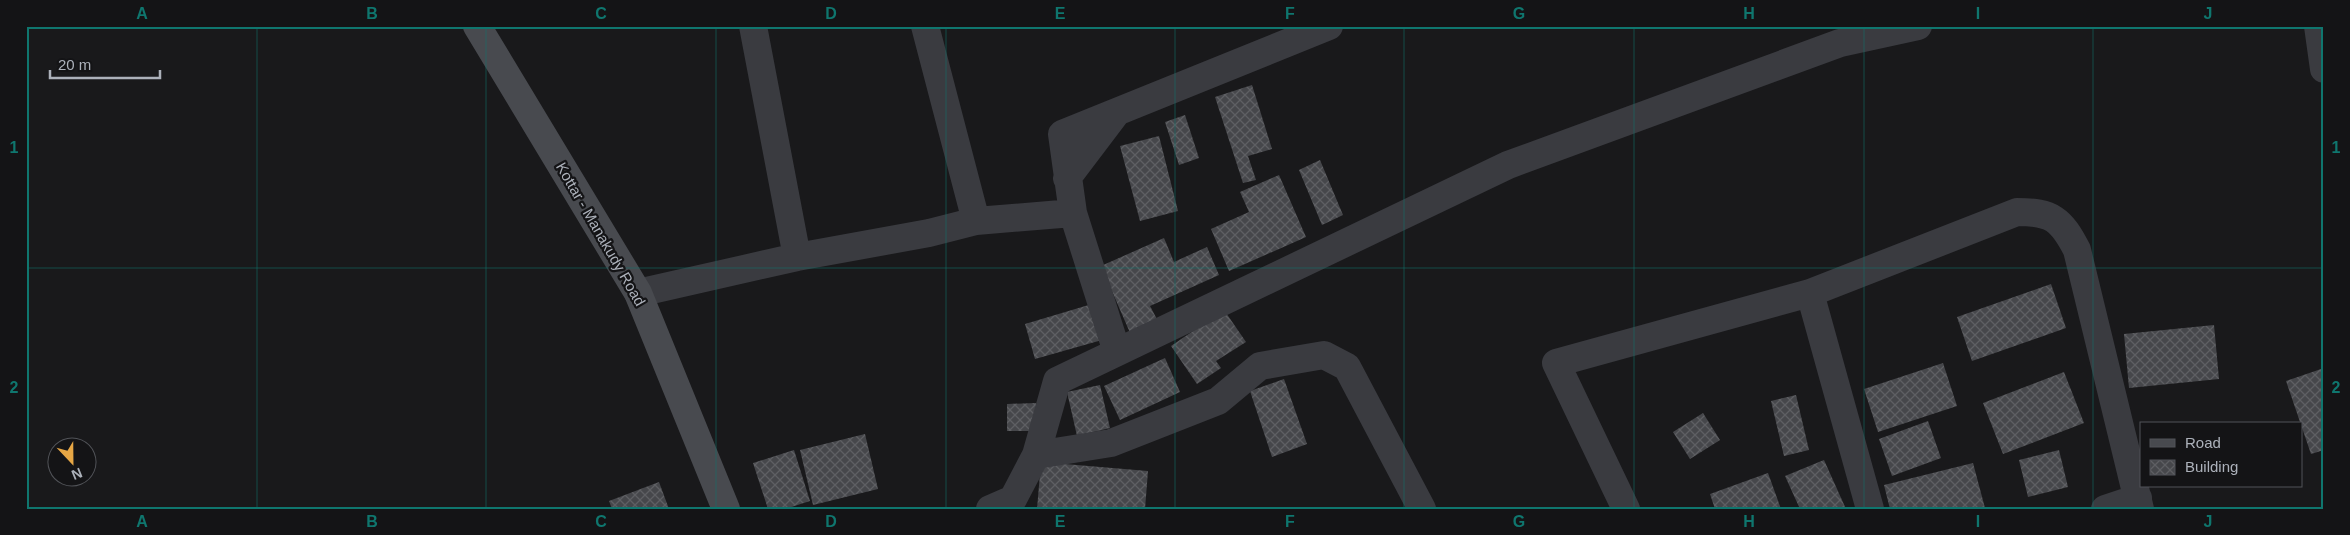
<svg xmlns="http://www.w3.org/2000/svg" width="2350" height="535" viewBox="0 0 2350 535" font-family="Helvetica,sans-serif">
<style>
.building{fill:url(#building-cross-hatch)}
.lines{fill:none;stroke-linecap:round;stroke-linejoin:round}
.street{stroke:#3a3b40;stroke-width:28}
.secondary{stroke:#484a4f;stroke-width:28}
.grid{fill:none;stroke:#0f766e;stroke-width:1;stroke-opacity:0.55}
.labels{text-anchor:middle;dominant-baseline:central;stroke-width:4.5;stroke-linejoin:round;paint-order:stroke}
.street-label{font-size:15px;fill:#acb1ba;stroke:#141416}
.neatline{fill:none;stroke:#0f766e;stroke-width:2}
.grid-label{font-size:16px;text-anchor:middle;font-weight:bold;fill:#0f766e}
</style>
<defs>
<pattern id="building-cross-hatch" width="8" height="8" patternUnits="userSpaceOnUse" patternTransform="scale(1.25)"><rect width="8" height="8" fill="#46474b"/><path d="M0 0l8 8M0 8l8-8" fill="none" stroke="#5e5f63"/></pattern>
</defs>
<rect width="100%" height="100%" fill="#19191b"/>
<!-- building -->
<path class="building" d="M 1252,85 L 1272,149 L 1248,156 L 1256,180 L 1243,183 L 1215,97 Z
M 1185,115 L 1199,158 L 1179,165 L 1165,122 Z
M 1159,136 L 1178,211 L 1140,221 L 1120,146 Z
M 1320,160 L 1343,215 L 1322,225 L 1299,170 Z
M 1279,175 L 1306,237 L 1229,271 L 1211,229 L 1249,212 L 1240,192 Z
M 1164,238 L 1174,262 L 1207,247 L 1219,275 L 1150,306 L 1159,323 L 1131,335 L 1101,266 Z
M 2051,284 L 2066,328 L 1972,361 L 1957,317 Z
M 1092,304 L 1102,340 L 1035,359 L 1025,324 Z
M 1224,310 L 1246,342 L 1216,361 L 1221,368 L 1197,384 L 1171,346 Z
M 2214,325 L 2219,379 L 2129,388 L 2124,334 Z
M 1165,358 L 1180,392 L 1120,420 L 1104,386 Z
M 1943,363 L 1957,406 L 1878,432 L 1864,389 Z
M 2324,368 L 2324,450 L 2311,454 L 2286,381 Z
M 2064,372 L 2084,423 L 2003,454 L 1983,403 Z
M 1284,379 L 1307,444 L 1272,457 L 1250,391 Z
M 1100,385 L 1110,428 L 1077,436 L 1067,392 Z
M 1796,395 L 1809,450 L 1784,456 L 1771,401 Z
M 1036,403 L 1036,431 L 1007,431 L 1007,404 Z
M 1703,413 L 1720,440 L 1690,459 L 1673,432 Z
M 1928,421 L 1941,458 L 1892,476 L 1879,439 Z
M 865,434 L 878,489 L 813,505 L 800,450 Z
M 794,450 L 810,501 L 785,509 L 768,509 L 753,463 Z
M 2059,450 L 2068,487 L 2028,497 L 2019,460 Z
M 1824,460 L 1846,509 L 1800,509 L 1785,476 Z
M 1041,462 L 1148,471 L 1145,509 L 1037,509 Z
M 1973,463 L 1985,508 L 1890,509 L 1884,485 Z
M 1768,473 L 1781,509 L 1715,509 L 1710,494 Z
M 659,482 L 669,509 L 612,509 L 609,501 Z"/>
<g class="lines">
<!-- street -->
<path class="street" d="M 753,26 L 797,257
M 925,26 L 976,221
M 2318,26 L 2324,69
M 1067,178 L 1117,112
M 638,293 L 797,257 L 929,233 L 976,221 L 1073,213
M 1810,293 L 1870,509
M 1117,352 L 1073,213 L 1062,134 L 1329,26
M 1036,455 L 1111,443 L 1218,401 L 1260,366 L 1324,355 L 1347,367 L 1422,509
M 990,509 L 1013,499 L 1036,455 L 1057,381 L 1508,165 L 1840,43 L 1918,26
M 1626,509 L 1556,363 L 1810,293 L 2017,212 C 2052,212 2061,219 2077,250 L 2140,509
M 2105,509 L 2138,498"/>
<!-- secondary -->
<path class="secondary" d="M 477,26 L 638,293 L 726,509"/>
</g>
<!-- grid -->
<path class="grid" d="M 257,26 L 257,509M 486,26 L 486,509M 716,26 L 716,509M 946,26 L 946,509M 1175,26 L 1175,509M 1404,26 L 1404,509M 1634,26 L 1634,509M 1864,26 L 1864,509M 2093,26 L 2093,509M 26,268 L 2324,268"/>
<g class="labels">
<!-- street labels -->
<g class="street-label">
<text transform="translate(601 234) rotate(60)">Kottar - Manakudy Road</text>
</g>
</g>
<!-- border -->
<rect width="2350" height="535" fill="none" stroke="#141416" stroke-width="55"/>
<!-- legend -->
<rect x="2140" y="422" width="162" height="65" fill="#141416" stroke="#515358"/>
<rect x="2150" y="439" width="25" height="8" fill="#484a4f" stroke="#515358"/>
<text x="2185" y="448" font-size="15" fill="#acb1ba">Road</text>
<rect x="2150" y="460" width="25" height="15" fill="url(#building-cross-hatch)" stroke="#515358"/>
<text x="2185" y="472" font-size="15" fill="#acb1ba">Building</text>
<!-- north arrow -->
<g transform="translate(72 462) rotate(158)"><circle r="24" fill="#141416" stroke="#515358"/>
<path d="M0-4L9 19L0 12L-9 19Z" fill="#e7a745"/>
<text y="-8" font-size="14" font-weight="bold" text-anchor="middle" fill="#acb1ba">N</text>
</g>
<!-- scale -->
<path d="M50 70v8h110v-8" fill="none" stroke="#acb1ba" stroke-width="2.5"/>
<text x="58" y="70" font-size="15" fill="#acb1ba" stroke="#141416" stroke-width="4" paint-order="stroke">20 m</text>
<rect x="28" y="28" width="2294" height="480" class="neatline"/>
<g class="grid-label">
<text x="142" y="19">A</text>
<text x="372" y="19">B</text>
<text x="601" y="19">C</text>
<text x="831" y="19">D</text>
<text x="1060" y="19">E</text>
<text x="1290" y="19">F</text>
<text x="1519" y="19">G</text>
<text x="1749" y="19">H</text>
<text x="1978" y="19">I</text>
<text x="2208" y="19">J</text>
<text x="14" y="153">1</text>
<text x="2336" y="153">1</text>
<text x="14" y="393">2</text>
<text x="2336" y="393">2</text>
<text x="142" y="527">A</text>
<text x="372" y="527">B</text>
<text x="601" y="527">C</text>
<text x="831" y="527">D</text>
<text x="1060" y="527">E</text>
<text x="1290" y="527">F</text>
<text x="1519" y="527">G</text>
<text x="1749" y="527">H</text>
<text x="1978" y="527">I</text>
<text x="2208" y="527">J</text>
</g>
</svg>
